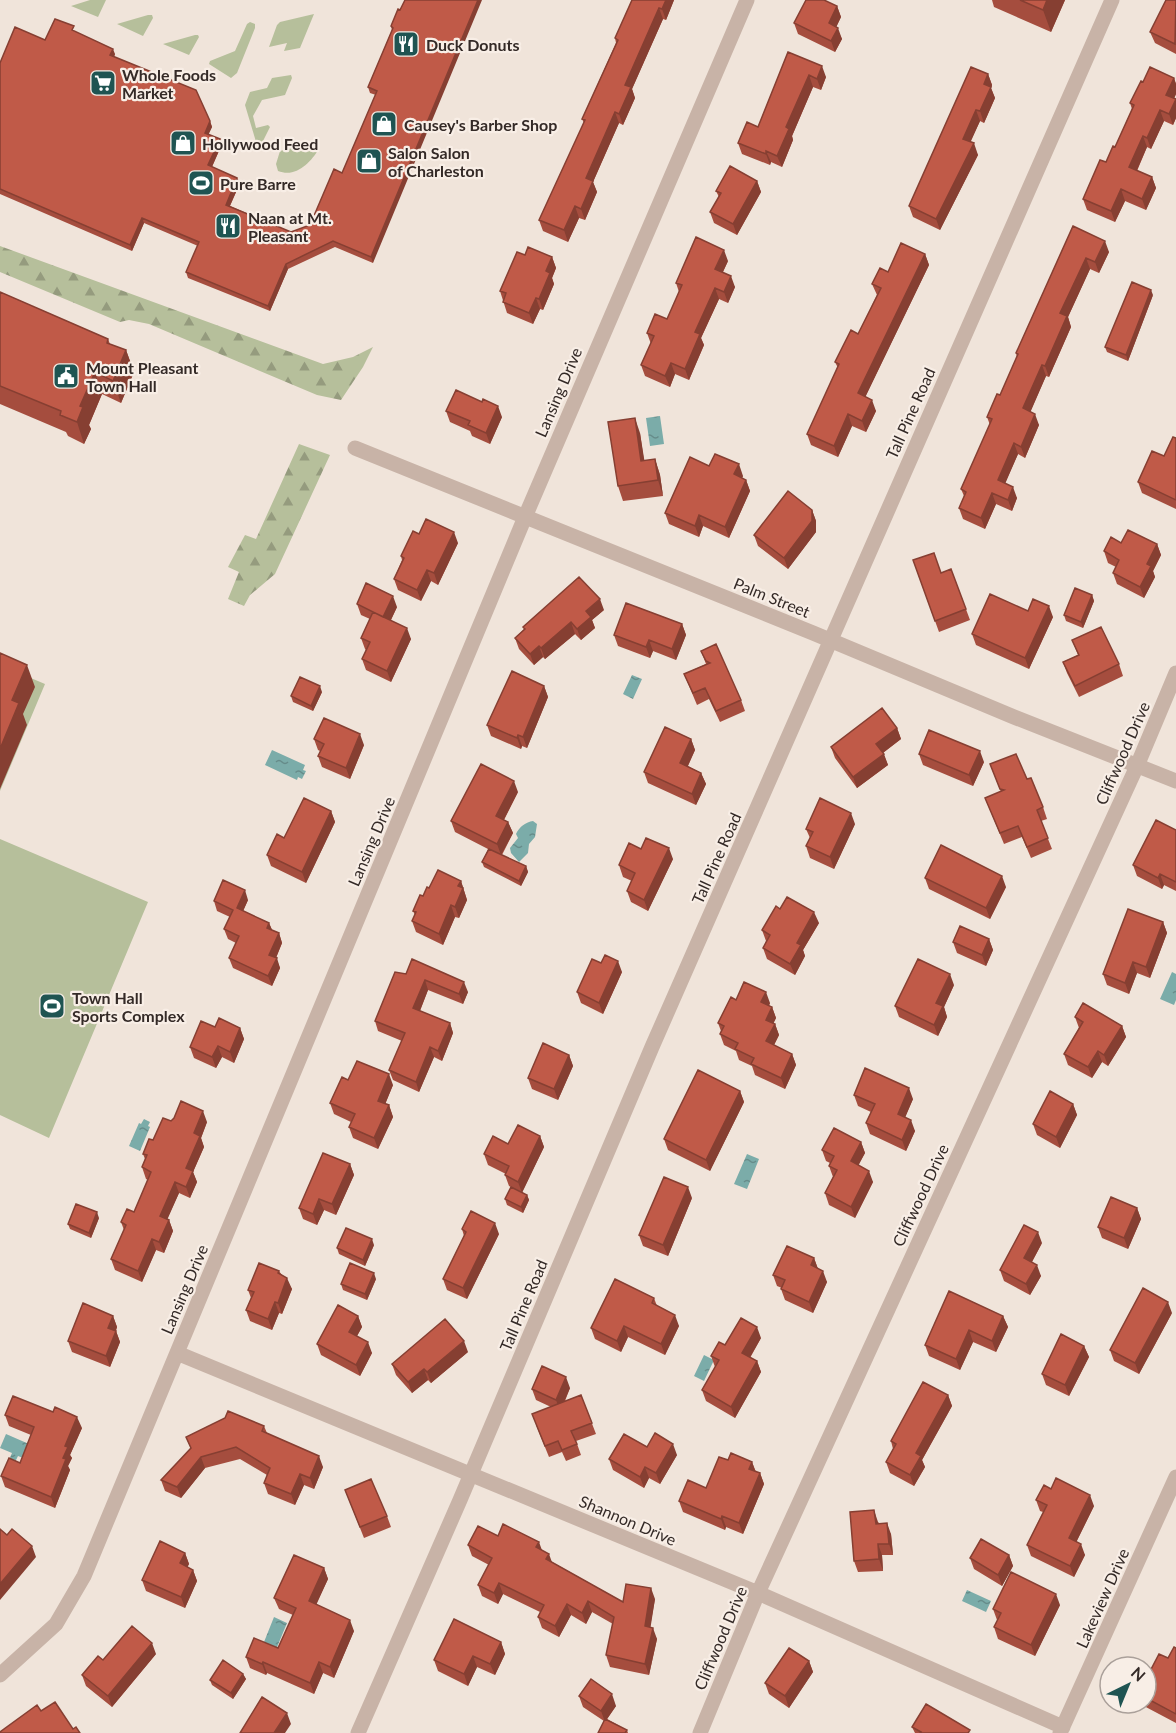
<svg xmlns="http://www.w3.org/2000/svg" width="1176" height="1733" viewBox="0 0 1176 1733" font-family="Lato,sans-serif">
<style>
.grass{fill:#b6bf9b}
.forest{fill:url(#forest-firs)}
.water{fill:url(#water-ripples)}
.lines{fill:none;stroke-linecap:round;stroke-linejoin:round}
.street{stroke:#c8b3a7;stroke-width:15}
.wall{fill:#a54d3e}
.shaded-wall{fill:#863f32}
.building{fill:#c05a48;stroke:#863f32;stroke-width:1.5}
.labels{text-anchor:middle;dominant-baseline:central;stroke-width:4.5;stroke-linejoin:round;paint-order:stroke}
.poi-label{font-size:16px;font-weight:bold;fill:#342a27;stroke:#f8eee6;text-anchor:start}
.street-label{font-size:16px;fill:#342a27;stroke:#f8eee6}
</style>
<defs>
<pattern id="forest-firs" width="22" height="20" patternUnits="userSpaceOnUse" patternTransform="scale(1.5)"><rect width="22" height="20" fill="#b6bf9b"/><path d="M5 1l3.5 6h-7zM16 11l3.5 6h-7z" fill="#959b7e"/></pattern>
<pattern id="water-ripples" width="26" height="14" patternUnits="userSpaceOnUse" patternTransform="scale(1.5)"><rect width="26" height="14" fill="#7baca9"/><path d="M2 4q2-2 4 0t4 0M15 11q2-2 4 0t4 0" fill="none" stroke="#668c8a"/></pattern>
</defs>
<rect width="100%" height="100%" fill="#f0e4da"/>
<!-- grass -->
<path class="grass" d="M 90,0 L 106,0 L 98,17 L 71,6 Z
M 314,14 L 300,48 L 284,51 L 287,43 L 269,47 L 277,25 L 280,22 Z
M 148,15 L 152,15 L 153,18 L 143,36 L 117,24 Z
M 250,22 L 255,24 L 255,28 L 237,73 L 231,78 L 209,64 L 210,61 L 235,51 L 247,24 Z
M 195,35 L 198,35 L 199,37 L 189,55 L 163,44 Z
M 291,75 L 292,78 L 285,95 L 262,100 L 253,116 L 256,128 L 268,125 L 270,127 L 261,145 L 257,145 L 245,105 L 250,92 L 267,88 L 272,78 Z
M 314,143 L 318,144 L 319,149 C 310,163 296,178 278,171 L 276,164 L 280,151 Z
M 0,665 L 45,684 L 0,791 Z
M 0,839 L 148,902 L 49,1138 L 0,1115 Z"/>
<!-- forest -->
<path class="forest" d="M 0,246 L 323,364 L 353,357 L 373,347 L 363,367 L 341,400 L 317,395 L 149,324 L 129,320 L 120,322 L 0,272 Z
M 299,444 L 330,455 L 275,574 L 250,595 L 244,606 L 228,599 L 239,572 L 228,567 L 245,535 L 256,539 Z"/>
<!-- water -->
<path class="water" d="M 660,416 L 664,444 L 650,446 L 646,418 Z
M 632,675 L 642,679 L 633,699 L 623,694 Z
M 272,750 L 305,765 L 303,770 L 306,771 L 302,779 L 298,777 L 297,780 L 265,765 Z
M 533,821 L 537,824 L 535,837 L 529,844 L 528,853 L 519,862 L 511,853 L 510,848 L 518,838 L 516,834 C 519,827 526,822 533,821 Z
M 1172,972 L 1176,974 L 1176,1000 L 1174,1005 L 1160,999 Z
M 144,1119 L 150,1122 L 148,1126 L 150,1127 L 140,1151 L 129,1146 L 139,1123 L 141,1124 Z
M 747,1154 L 759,1159 L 747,1189 L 734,1184 Z
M 704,1355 L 714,1360 L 704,1381 L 694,1376 Z
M 6,1434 L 29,1444 L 23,1458 L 18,1456 L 15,1462 L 9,1460 L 12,1453 L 0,1448 Z
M 967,1590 L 991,1601 L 986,1612 L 962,1601 Z
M 274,1617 L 287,1623 L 275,1652 L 262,1647 Z"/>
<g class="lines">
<!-- street -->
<path class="street" d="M 355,448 L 813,633 L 1014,717 L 1176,781
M 177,1353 L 758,1593 L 1063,1727
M 0,1675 L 56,1624 L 84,1576 L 525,517 L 747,0
M 358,1733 L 460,1500 L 652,1047 L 1112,0
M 700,1733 L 758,1593 L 1137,766 L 1176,673
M 1060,1733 L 1176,1477"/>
</g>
<!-- wall -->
<path class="wall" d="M 632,0 L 674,0 L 666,20 L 663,19 L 632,89 L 635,98 L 623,125 L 619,123 L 593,182 L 597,192 L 585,220 L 579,218 L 568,242 L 543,231 L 539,220 L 584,123 L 582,119 L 616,43 L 615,38 Z
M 992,0 L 1065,0 L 1051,32 L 994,7 Z
M 1176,0 L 1176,54 L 1155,43 L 1150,32 Z
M 837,6 L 841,17 L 836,27 L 842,39 L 835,52 L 798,34 L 794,23 Z
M 398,9 L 373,263 L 335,247 L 288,269 L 270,311 L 188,278 L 186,272 L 198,246 L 144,223 L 132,251 L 0,194 L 0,63 L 76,32 L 115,54 L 114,57 L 210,121 L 212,127 L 208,134 L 220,139 L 222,144 L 212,167 L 237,178 L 240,183 L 230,206 L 291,232 L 310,225 L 342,173 L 376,95 L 370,93 L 368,87 L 392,30 L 391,26 Z
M 788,52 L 826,77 L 821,90 L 813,87 L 792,136 L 793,140 L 782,167 L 771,162 L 770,165 L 742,154 L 738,143 L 758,127 Z
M 988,74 L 992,85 L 991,88 L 995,98 L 984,123 L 980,121 L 970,142 L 978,155 L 940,230 L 913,217 L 909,206 Z
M 1174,78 L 1176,84 L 1176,94 L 1174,99 L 1176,101 L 1176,118 L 1173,125 L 1164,121 L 1151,149 L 1147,147 L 1137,171 L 1152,177 L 1156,188 L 1146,210 L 1125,201 L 1115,222 L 1087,210 L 1083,199 L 1115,147 L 1132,109 L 1130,103 L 1143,82 Z
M 757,181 L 761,192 L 737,235 L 714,223 L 710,212 L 719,197 L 716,191 Z
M 1073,226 L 1109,252 L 1099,273 L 1090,269 L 1068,317 L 1071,327 L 1049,377 L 1046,376 L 1030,412 L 1039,425 L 1025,458 L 1018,454 L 1005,483 L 1017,498 L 1012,511 L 996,504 L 985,529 L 963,519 L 959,508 L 964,496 L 961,489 L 990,425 L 987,417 L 1000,395 L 1017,357 L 1016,353 Z
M 925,254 L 929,265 L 865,397 L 876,411 L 866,432 L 852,426 L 838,457 L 811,445 L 807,434 L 838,368 L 835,362 L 858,334 L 877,295 L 872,284 L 888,272 Z
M 525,255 L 552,257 L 556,268 L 552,278 L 554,284 L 543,310 L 540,309 L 533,324 L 507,313 L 500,291 Z
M 728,261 L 723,272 L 735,287 L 728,303 L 719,299 L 701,338 L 704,345 L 689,380 L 675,374 L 670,387 L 645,376 L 641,365 L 651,344 L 647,333 L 667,319 L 679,292 L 676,283 Z
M 0,292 L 108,339 L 110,344 L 126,350 L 134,372 L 121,403 L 102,394 L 89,425 L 91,429 L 84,444 L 68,436 L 66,432 L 0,404 Z
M 1153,295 L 1128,361 L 1107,352 L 1105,347 Z
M 446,411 L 502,417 L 490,444 L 472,436 L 470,431 L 450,422 Z
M 640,433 L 644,461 L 655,459 L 660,475 L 663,496 L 623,501 L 618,486 Z
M 1176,438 L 1176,509 L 1142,493 L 1138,482 L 1164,456 Z
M 709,466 L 743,476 L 742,478 L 746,480 L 750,491 L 729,538 L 703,526 L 699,537 L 669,524 L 665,513 Z
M 812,510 L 816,521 L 816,532 L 788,569 L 758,546 L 754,535 Z
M 419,534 L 458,543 L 438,585 L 431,581 L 421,601 L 398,590 L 394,579 L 402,560 L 401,556 Z
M 1121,543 L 1157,544 L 1161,555 L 1153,571 L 1155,577 L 1144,598 L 1117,584 L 1113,573 L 1116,567 L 1108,563 L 1104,551 Z
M 913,560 L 941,573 L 951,569 L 970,620 L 939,632 Z
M 1092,595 L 1094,601 L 1083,628 L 1066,621 L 1064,615 Z
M 357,604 L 397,607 L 391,620 L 411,639 L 391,682 L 366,670 L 362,659 L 366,650 L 365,649 L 361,638 L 370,619 L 361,615 Z
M 604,610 L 592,620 L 595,628 L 581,640 L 575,634 L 545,659 L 543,657 L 534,665 L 519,649 L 515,638 L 524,629 L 523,627 Z
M 1028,611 L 1053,617 L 1029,669 L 976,645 L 972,634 Z
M 682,624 L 686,635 L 676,660 L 653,651 L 650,658 L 618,646 L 614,635 Z
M 1072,640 L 1119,664 L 1123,676 L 1079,697 L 1067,673 L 1063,662 L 1078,655 Z
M 701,651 L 741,700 L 745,711 L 720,722 L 709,699 L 697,705 L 684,674 L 706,664 Z
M 544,686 L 548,697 L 527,748 L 522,746 L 521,749 L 491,736 L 487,725 Z
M 322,692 L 313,711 L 293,702 L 291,696 Z
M 897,728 L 901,739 L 883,753 L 888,765 L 857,788 L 835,758 L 831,747 Z
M 314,739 L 364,745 L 350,779 L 322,767 L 318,756 L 320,751 L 318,750 Z
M 691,739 L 695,750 L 688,766 L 701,773 L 706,784 L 696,805 L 648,783 L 644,772 Z
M 919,754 L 984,762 L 973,786 L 923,765 Z
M 990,764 L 1027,779 L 1043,807 L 1047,819 L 1041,821 L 1052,849 L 1031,858 L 1022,837 L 1004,844 L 985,798 L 1001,792 Z
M 518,792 L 504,820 L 508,822 L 513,833 L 502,855 L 526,866 L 528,872 L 521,886 L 484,867 L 482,862 L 488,849 L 455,832 L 451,821 Z
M 331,811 L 335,822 L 306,883 L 271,866 L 267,855 L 284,838 Z
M 855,824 L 834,869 L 810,858 L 806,846 L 810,838 L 806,829 Z
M 1176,830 L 1176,891 L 1164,885 L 1162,889 L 1137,876 L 1133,865 Z
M 641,849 L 673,859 L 648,911 L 631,902 L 627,891 L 632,881 L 623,877 L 619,865 Z
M 925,878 L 1006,887 L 990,919 L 929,889 Z
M 461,881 L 467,900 L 459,918 L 455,917 L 443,945 L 416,932 L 412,921 L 415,915 L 413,911 L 429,888 Z
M 248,900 L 243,911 L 269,923 L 272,930 L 279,933 L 282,943 L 276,958 L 280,968 L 272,986 L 233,968 L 229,958 L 236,943 L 228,939 L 224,929 L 230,917 L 217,911 L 214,901 Z
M 780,909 L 819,923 L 803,950 L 805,956 L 795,975 L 767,959 L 763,948 L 766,941 L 762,930 Z
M 1163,922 L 1167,933 L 1150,978 L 1137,973 L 1129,994 L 1107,985 L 1103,974 Z
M 989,939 L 993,950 L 986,966 L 957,953 L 953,942 Z
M 601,963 L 622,972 L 603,1014 L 581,1003 L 577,992 Z
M 395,972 L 468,992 L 463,1004 L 428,990 L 420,1011 L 450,1023 L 453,1033 L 442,1061 L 434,1057 L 419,1092 L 393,1080 L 389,1070 L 402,1041 L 378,1031 L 375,1021 Z
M 954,985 L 944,1007 L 947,1017 L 938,1036 L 899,1017 L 895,1006 Z
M 736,1000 L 770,1003 L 769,1006 L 772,1007 L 776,1018 L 773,1023 L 775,1024 L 779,1035 L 774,1045 L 792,1054 L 796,1065 L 785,1089 L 755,1075 L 752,1066 L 739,1060 L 736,1051 L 724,1045 L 720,1034 L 721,1031 L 718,1023 Z
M 1075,1017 L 1122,1026 L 1126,1037 L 1108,1066 L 1102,1062 L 1092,1078 L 1068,1065 L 1064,1054 L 1079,1028 Z
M 215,1027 L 240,1028 L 244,1039 L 234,1063 L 222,1057 L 216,1068 L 194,1058 L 190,1047 Z
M 569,1055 L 573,1066 L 558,1100 L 532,1089 L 528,1078 Z
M 348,1080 L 393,1085 L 385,1104 L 389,1105 L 393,1117 L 378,1149 L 353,1138 L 349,1127 L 351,1122 L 334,1114 L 330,1103 Z
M 740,1091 L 744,1102 L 710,1171 L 668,1150 L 664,1139 Z
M 854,1095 L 913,1099 L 905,1117 L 915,1131 L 906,1151 L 870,1134 L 866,1123 L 871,1112 L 858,1106 Z
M 1073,1104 L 1077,1115 L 1060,1148 L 1037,1135 L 1033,1124 Z
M 171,1121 L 207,1122 L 201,1138 L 204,1147 L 193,1172 L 197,1182 L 190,1198 L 179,1193 L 167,1219 L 169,1220 L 173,1231 L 164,1253 L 156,1250 L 142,1282 L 115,1270 L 111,1259 L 124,1230 L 121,1222 L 134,1212 L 148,1180 L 146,1179 L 142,1167 L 145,1159 L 143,1154 L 153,1140 Z
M 540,1136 L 544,1147 L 522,1192 L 527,1195 L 529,1200 L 523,1213 L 507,1205 L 505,1199 L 511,1187 L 509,1186 L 505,1175 L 506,1174 L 488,1165 L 484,1154 L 508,1144 Z
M 861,1142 L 865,1153 L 858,1165 L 873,1182 L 855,1218 L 829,1205 L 825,1193 L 833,1177 L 829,1166 L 830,1163 L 826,1161 L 822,1150 Z
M 350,1164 L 354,1175 L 336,1215 L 324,1210 L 317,1225 L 303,1219 L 299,1208 Z
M 692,1198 L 668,1256 L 643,1246 L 639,1235 Z
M 1137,1208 L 1141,1219 L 1128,1249 L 1102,1238 L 1098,1227 Z
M 99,1218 L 91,1238 L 70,1229 L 68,1224 Z
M 462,1229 L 499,1234 L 467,1299 L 447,1290 L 443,1279 L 464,1236 Z
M 1042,1243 L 1032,1262 L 1041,1276 L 1030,1295 L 1004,1281 L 1000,1270 Z
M 374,1245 L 365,1266 L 339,1254 L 337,1248 Z
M 814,1258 L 818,1269 L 827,1282 L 813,1313 L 785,1300 L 781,1289 L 782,1288 L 777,1286 L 773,1275 Z
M 279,1271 L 292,1289 L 282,1314 L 279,1313 L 272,1330 L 250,1321 L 246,1310 L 251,1298 L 248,1290 Z
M 376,1279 L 367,1300 L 343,1290 L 341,1284 Z
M 654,1298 L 657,1306 L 679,1326 L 665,1355 L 628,1337 L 621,1352 L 595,1339 L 591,1328 Z
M 1172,1313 L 1139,1374 L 1114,1361 L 1110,1350 Z
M 113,1316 L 117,1327 L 116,1331 L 120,1342 L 110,1367 L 72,1352 L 68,1341 Z
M 358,1316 L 362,1327 L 357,1336 L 372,1353 L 360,1376 L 321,1355 L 317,1344 Z
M 1003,1316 L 1008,1327 L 996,1352 L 973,1342 L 960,1370 L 929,1356 L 925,1345 Z
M 761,1338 L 750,1358 L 757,1361 L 761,1372 L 735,1418 L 706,1401 L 702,1390 L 715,1367 L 711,1356 L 725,1345 Z
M 1084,1346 L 1089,1357 L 1069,1396 L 1046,1385 L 1042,1374 Z
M 468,1352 L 431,1383 L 428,1380 L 412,1393 L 396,1375 L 392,1364 Z
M 570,1388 L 565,1401 L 581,1395 L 596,1434 L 576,1441 L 581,1455 L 566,1461 L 562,1452 L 549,1457 L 536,1425 L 551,1407 L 536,1400 L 532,1389 Z
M 948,1395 L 952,1406 L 922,1460 L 925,1467 L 914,1486 L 890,1473 L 886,1462 L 893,1449 L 891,1441 Z
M 5,1415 L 82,1428 L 70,1455 L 72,1458 L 68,1466 L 70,1470 L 55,1508 L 5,1487 L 1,1476 L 20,1463 L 31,1435 L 9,1426 Z
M 264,1426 L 267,1433 L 323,1467 L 314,1489 L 304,1485 L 295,1505 L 268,1494 L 264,1483 L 267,1475 L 240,1459 L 205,1468 L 181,1498 L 165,1491 L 161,1480 L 191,1449 L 186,1437 Z
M 647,1447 L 677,1455 L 660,1484 L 649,1478 L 644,1488 L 613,1470 L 609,1459 Z
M 728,1460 L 752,1462 L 756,1472 L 760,1473 L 764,1484 L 743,1534 L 726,1527 L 725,1530 L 683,1512 L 679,1501 L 706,1488 Z
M 1051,1489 L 1094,1506 L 1076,1542 L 1085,1555 L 1074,1577 L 1031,1556 L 1027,1545 L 1043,1512 L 1040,1511 L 1036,1500 Z
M 345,1490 L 387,1516 L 391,1527 L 364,1538 Z
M 878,1522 L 879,1523 L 891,1534 L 893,1555 L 882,1555 L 883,1571 L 858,1572 L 854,1561 Z
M 498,1536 L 542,1550 L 552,1562 L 623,1602 L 655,1599 L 650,1627 L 657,1639 L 649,1675 L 610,1667 L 606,1655 L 613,1624 L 592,1612 L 586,1624 L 571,1615 L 559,1637 L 542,1628 L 538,1617 L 540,1612 L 503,1594 L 498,1604 L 482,1596 L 478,1585 L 489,1565 L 472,1556 L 468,1545 Z
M 185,1553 L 189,1564 L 187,1567 L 193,1570 L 197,1581 L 185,1608 L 146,1591 L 142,1580 Z
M 1009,1555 L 1013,1566 L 1002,1586 L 974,1569 L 970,1558 Z
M 324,1568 L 328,1579 L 316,1604 L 354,1631 L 334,1678 L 323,1673 L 314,1694 L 267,1673 L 266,1675 L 250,1668 L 246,1657 L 278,1648 L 293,1615 L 279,1609 L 274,1598 Z
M 1060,1605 L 1035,1656 L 998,1639 L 994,1627 L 998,1620 L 997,1620 L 993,1609 Z
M 501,1642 L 505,1654 L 495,1675 L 477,1667 L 468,1686 L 438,1671 L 434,1660 Z
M 1176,1648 L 1176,1723 L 1142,1705 L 1141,1703 L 1146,1703 L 1146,1679 L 1168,1658 Z
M 156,1654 L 112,1707 L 86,1686 L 82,1675 Z
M 809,1661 L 813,1672 L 789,1708 L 769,1694 L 765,1683 Z
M 243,1674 L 246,1679 L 233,1699 L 212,1685 L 210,1680 Z
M 579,1696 L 616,1706 L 607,1719 L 627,1730 L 628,1733 L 598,1733 L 604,1721 L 583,1707 Z
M 912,1727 L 971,1733 L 915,1733 Z"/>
<!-- shaded-wall -->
<path class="shaded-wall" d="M 478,0 L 482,0 L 373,263 L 371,257 Z
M 666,0 L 674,0 L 666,20 L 662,9 Z
M 1047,0 L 1065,0 L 1051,32 L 1043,10 Z
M 837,6 L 841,17 L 833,34 L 829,23 Z
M 659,8 L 663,19 L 632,89 L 635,98 L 623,125 L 619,114 L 625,85 Z
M 838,28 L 842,39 L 835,52 L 831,41 Z
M 113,49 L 115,54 L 112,61 L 110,55 Z
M 822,66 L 826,77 L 821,90 L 817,79 Z
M 988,74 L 992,85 L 991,88 L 995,98 L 984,123 L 980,111 L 984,84 Z
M 809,75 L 813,87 L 792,136 L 793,140 L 782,167 L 777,156 L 786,127 Z
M 1174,78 L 1176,84 L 1176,94 L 1170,106 L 1166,95 Z
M 1176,99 L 1176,118 L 1173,125 L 1169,114 Z
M 976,110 L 980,121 L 967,150 L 963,139 Z
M 1160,110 L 1164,121 L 1151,149 L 1147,138 Z
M 615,112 L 619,123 L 593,182 L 597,192 L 585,220 L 581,209 L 586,178 Z
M 210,121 L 212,127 L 207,138 L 205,133 Z
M 1143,136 L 1147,147 L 1133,179 L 1129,167 Z
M 220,139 L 222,144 L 210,171 L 208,165 Z
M 974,143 L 978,155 L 940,230 L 936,219 Z
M 766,151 L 771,162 L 770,165 L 766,154 Z
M 1152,177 L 1156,188 L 1146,210 L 1142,199 Z
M 237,178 L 240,183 L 228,210 L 226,205 Z
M 757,181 L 761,192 L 737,235 L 733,224 Z
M 1121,189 L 1125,201 L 1115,222 L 1111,211 Z
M 575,206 L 579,218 L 568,242 L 564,230 Z
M 142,218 L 144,223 L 132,251 L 130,245 Z
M 1105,241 L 1109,252 L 1099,273 L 1095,262 Z
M 724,250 L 728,261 L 719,280 L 715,269 Z
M 925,254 L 929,265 L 862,404 L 858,393 Z
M 552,257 L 556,268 L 552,278 L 554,284 L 543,310 L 539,299 L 546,271 Z
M 1086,258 L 1090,269 L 1068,317 L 1071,327 L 1049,377 L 1045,366 L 1060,313 Z
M 286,264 L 288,269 L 270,311 L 268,306 Z
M 731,276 L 735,287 L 728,303 L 724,292 Z
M 715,288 L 719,299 L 701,338 L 704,345 L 689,380 L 685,369 L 695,332 Z
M 1151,290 L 1153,295 L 1128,361 L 1126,355 Z
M 536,298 L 540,309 L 533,324 L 529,313 Z
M 126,350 L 134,372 L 121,403 L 113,381 Z
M 671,363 L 675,374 L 670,387 L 665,376 Z
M 1042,365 L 1046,376 L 1027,420 L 1023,408 Z
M 95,372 L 102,394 L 89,425 L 91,429 L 84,444 L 77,422 L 80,406 Z
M 872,400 L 876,411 L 866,432 L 862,421 Z
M 498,406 L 502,417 L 490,444 L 486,433 Z
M 848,414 L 852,426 L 838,457 L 834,446 Z
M 1035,414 L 1039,425 L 1025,458 L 1021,447 Z
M 635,418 L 640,433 L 647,477 L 641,461 Z
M 1014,443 L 1018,454 L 1002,491 L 998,480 Z
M 655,459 L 660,475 L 663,496 L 658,480 Z
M 739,464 L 743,476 L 738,486 L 734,474 Z
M 746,480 L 750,491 L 729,538 L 725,527 Z
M 1013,487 L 1017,498 L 1012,511 L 1008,500 Z
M 992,493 L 996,504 L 985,529 L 981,518 Z
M 812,510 L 816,521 L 816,532 L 788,569 L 784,558 Z
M 699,515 L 703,526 L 699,537 L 695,526 Z
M 454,532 L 458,543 L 438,585 L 434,573 Z
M 1157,544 L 1161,555 L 1153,571 L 1155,577 L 1144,598 L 1140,587 L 1147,564 Z
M 427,570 L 431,581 L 421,601 L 417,590 Z
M 1092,595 L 1094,601 L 1083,628 L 1081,622 Z
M 393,596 L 397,607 L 387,628 L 383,617 Z
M 600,599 L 604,610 L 592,620 L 595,628 L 581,640 L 577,629 L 586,611 Z
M 1049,606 L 1053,617 L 1029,669 L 1025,658 Z
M 571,622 L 575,634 L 545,659 L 541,648 Z
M 682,624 L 686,635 L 676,660 L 672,649 Z
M 407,628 L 411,639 L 391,682 L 387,671 Z
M 649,640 L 653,651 L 650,658 L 646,647 Z
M 539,646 L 543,657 L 534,665 L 530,654 Z
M 27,665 L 35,687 L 23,714 L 27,725 L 0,789 L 0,749 L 12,700 Z
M 320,686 L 322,692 L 313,711 L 311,706 Z
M 544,686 L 548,697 L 527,748 L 523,737 Z
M 897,728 L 901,739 L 880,755 L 876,744 Z
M 360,734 L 364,745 L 350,779 L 346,768 Z
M 518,735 L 522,746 L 521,749 L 517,738 Z
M 691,739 L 695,750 L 684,774 L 680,763 Z
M 980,751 L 984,762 L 973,786 L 969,775 Z
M 884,754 L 888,765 L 857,788 L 853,777 Z
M 701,773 L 706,784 L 696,805 L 692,794 Z
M 514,781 L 518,792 L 500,827 L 496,816 Z
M 331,811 L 335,822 L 306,883 L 302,872 Z
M 851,813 L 855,824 L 834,869 L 830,857 Z
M 508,822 L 513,833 L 501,855 L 497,844 Z
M 669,848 L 673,859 L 648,911 L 644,900 Z
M 526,866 L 528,872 L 521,886 L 519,881 Z
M 1160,874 L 1164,885 L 1162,889 L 1158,878 Z
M 1002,876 L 1006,887 L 990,919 L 986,908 Z
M 461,881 L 467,900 L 459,918 L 455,907 L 458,886 Z
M 245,890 L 248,900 L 240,918 L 237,908 Z
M 451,905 L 455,917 L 443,945 L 439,934 Z
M 814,912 L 819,923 L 803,950 L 805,956 L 795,975 L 790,964 L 797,943 Z
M 1163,922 L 1167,933 L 1150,978 L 1146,967 Z
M 269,923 L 273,932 L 267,928 Z
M 279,933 L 282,943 L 273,965 L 269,955 Z
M 989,939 L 993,950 L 986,966 L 982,955 Z
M 277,958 L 280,968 L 272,986 L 268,976 Z
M 618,961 L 622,972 L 603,1014 L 599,1003 Z
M 1133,962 L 1137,973 L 1129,994 L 1125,983 Z
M 950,974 L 954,985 L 944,1007 L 947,1017 L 938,1036 L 934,1025 L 936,1003 Z
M 425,980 L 428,990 L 417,1018 L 413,1008 Z
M 464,982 L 468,992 L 463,1004 L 459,994 Z
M 766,992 L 770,1003 L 765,1013 L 761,1002 Z
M 772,1007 L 776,1018 L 770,1031 L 766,1020 Z
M 450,1023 L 453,1033 L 442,1061 L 438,1051 Z
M 775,1024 L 779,1035 L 770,1053 L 766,1041 Z
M 1122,1026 L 1126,1037 L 1108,1066 L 1104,1055 Z
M 240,1028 L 244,1039 L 234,1063 L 230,1052 Z
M 218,1046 L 222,1057 L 216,1068 L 212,1057 Z
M 430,1047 L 434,1057 L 419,1092 L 416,1082 Z
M 1098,1051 L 1102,1062 L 1092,1078 L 1088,1067 Z
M 792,1054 L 796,1065 L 785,1089 L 781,1078 Z
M 569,1055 L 573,1066 L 558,1100 L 554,1089 Z
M 389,1074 L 393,1085 L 382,1112 L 378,1101 Z
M 909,1088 L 913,1099 L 902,1125 L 898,1114 Z
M 740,1091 L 744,1102 L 710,1171 L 706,1160 Z
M 1073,1104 L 1077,1115 L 1060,1148 L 1056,1137 Z
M 389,1105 L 393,1117 L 378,1149 L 374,1138 Z
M 203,1111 L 207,1122 L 201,1138 L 204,1147 L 193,1172 L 197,1182 L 190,1198 L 186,1187 L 186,1168 L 194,1133 Z
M 911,1120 L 915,1131 L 906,1151 L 902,1140 Z
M 540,1136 L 544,1147 L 522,1193 L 518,1182 Z
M 861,1142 L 865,1153 L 855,1172 L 851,1161 Z
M 350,1164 L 354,1175 L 336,1215 L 332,1204 Z
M 869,1171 L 873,1182 L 855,1218 L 851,1207 Z
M 175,1182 L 179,1193 L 164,1227 L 160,1216 Z
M 688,1187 L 692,1198 L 668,1256 L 663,1245 Z
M 527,1195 L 529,1200 L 523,1213 L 521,1207 Z
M 319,1199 L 324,1210 L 317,1225 L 313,1214 Z
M 1137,1208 L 1141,1219 L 1128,1249 L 1124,1238 Z
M 97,1212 L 99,1218 L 91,1238 L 89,1233 Z
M 169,1220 L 173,1231 L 164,1253 L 159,1242 Z
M 495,1223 L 499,1234 L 467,1299 L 463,1288 Z
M 1038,1232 L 1042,1243 L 1028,1269 L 1024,1258 Z
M 152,1239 L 156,1250 L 142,1282 L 138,1271 Z
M 372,1239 L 374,1245 L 365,1266 L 363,1260 Z
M 814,1258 L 818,1269 L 811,1265 Z
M 1037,1265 L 1041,1276 L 1030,1295 L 1026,1284 Z
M 823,1271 L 827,1282 L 813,1313 L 809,1302 Z
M 374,1273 L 376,1279 L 367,1300 L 365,1294 Z
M 287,1278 L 292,1289 L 282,1314 L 278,1303 Z
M 275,1302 L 279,1313 L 272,1330 L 268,1319 Z
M 1168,1302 L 1172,1313 L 1139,1374 L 1135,1363 Z
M 675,1315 L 679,1326 L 665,1355 L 661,1344 Z
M 113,1316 L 117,1327 L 112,1339 L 108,1328 Z
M 358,1316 L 362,1327 L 353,1343 L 349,1332 Z
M 1003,1316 L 1008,1327 L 996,1352 L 992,1341 Z
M 624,1326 L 628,1337 L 621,1352 L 617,1341 Z
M 757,1327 L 761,1338 L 746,1364 L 742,1353 Z
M 969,1330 L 973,1342 L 960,1370 L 956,1359 Z
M 116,1331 L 120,1342 L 110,1367 L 106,1356 Z
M 464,1341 L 468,1352 L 431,1383 L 427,1372 Z
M 368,1342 L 372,1353 L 360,1376 L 356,1365 Z
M 1084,1346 L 1089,1357 L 1069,1396 L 1065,1385 Z
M 757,1361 L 761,1372 L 735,1418 L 731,1407 Z
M 424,1369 L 428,1380 L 412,1393 L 408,1382 Z
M 566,1377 L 570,1388 L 560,1411 L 556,1400 Z
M 948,1395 L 952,1406 L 922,1460 L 925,1467 L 914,1486 L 910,1475 L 916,1453 Z
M 77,1417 L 82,1428 L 70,1455 L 72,1458 L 68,1466 L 70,1470 L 55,1508 L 51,1497 L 63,1458 L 65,1446 Z
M 673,1444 L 677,1455 L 660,1484 L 656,1473 Z
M 319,1456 L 323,1467 L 314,1489 L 310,1478 Z
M 201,1457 L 205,1468 L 181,1498 L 177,1487 Z
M 752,1462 L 756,1473 L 749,1469 Z
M 645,1467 L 649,1478 L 644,1488 L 640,1477 Z
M 760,1473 L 764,1484 L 743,1534 L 739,1523 Z
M 300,1474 L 304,1485 L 295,1505 L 291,1494 Z
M 1090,1495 L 1094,1506 L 1073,1549 L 1069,1538 Z
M 874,1510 L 878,1522 L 880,1535 L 876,1524 Z
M 722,1516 L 726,1527 L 725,1530 L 721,1519 Z
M 887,1523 L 891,1534 L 893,1555 L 889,1544 Z
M 539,1542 L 543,1553 L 536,1547 Z
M 878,1544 L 882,1555 L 883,1571 L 879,1559 Z
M 1081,1544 L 1085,1555 L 1074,1577 L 1070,1566 Z
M 32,1546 L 36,1557 L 0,1600 L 0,1584 Z
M 185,1553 L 189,1564 L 184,1574 L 180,1563 Z
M 549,1554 L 553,1565 L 546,1559 Z
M 1009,1555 L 1013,1566 L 1002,1586 L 998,1575 Z
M 324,1568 L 328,1579 L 313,1612 L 309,1601 Z
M 193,1570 L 197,1581 L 185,1608 L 181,1597 Z
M 499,1583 L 503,1594 L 498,1604 L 494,1593 Z
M 651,1588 L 655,1599 L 649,1637 L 645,1626 Z
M 1056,1594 L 1060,1605 L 1035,1656 L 1031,1645 Z
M 588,1601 L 592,1612 L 586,1624 L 582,1613 Z
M 567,1604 L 571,1615 L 559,1637 L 555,1626 Z
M 350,1620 L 354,1631 L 334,1678 L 330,1667 Z
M 653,1628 L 657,1639 L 649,1675 L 645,1664 Z
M 501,1642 L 505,1654 L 495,1675 L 490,1664 Z
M 152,1643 L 156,1654 L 112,1707 L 108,1696 Z
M 473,1656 L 477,1667 L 468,1686 L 464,1674 Z
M 809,1661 L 813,1672 L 789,1708 L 785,1696 Z
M 263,1662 L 267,1673 L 266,1675 L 262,1664 Z
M 319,1662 L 323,1673 L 314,1694 L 310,1683 Z
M 243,1674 L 246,1679 L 233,1699 L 231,1693 Z
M 612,1694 L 616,1706 L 605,1722 L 601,1711 Z
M 287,1713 L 291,1724 L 285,1733 L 274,1733 Z"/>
<!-- building -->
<path class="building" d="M 405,0 L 478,0 L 371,257 L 333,241 L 286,264 L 268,306 L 186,272 L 199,242 L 142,218 L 130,245 L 0,189 L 0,63 L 15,27 L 45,40 L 55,19 L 74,26 L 72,30 L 113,49 L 110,55 L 196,90 L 210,121 L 205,133 L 220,139 L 208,165 L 237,178 L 226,205 L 291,232 L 310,225 L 334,169 L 342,173 L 377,91 L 368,87 L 393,28 L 391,26 L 398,9 L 400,10 Z
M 632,0 L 666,0 L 662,9 L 659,8 L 625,85 L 631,87 L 619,114 L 615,112 L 586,178 L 593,181 L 581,209 L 575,206 L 564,230 L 539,220 L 585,120 L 582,119 L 618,40 L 615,38 Z
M 806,0 L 824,0 L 837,6 L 829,23 L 838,28 L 831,41 L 794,23 Z
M 1020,0 L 1047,0 L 1043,10 Z
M 1166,0 L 1176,0 L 1175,44 L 1150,32 Z
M 788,52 L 822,66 L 817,79 L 809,75 L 786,127 L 789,129 L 777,156 L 766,151 L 766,154 L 738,143 L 747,122 L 758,127 Z
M 971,67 L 988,74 L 984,84 L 991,87 L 980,111 L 976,110 L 963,139 L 974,143 L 936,219 L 909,206 Z
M 1150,67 L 1174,78 L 1166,95 L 1176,99 L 1169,114 L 1160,110 L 1147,138 L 1143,136 L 1129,167 L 1152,177 L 1142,199 L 1121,189 L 1111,211 L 1083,199 L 1100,160 L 1106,162 L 1113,146 L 1115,147 L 1134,105 L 1130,103 L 1141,81 L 1143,82 Z
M 730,166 L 757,181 L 733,224 L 710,212 L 721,193 L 716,191 Z
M 1073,226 L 1105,241 L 1095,262 L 1086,258 L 1060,313 L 1067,316 L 1045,366 L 1042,365 L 1023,408 L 1035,414 L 1021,447 L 1014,443 L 998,480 L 1013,487 L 1008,500 L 992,493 L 981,518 L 959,508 L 966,492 L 961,489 L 992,419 L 987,417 L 997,394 L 1000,395 L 1018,354 L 1016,353 Z
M 696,237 L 724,250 L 715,269 L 731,276 L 724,292 L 715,288 L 695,332 L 700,334 L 685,369 L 671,363 L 665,376 L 641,365 L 654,336 L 647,333 L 655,314 L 667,319 L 682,285 L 676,283 Z
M 901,243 L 925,254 L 858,393 L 872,400 L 862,421 L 848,414 L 834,446 L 807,434 L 839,364 L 835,362 L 851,330 L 858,334 L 881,288 L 872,284 L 880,268 L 888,272 Z
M 528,247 L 552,257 L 546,271 L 550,273 L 539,299 L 536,298 L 529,313 L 503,302 L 506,293 L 500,291 L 517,252 L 525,255 Z
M 1132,282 L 1151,290 L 1126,355 L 1105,347 Z
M 0,292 L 108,339 L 107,343 L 126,350 L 113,381 L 95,372 L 80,406 L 83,407 L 77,422 L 60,415 L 61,411 L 0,386 Z
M 456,390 L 482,402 L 483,399 L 498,406 L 486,433 L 468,425 L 470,421 L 446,411 Z
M 635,418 L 641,461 L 655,459 L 658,480 L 618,486 L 608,422 Z
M 1173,437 L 1176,438 L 1176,500 L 1138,482 L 1152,451 L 1164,456 Z
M 715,454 L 739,464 L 734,474 L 746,480 L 725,527 L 699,515 L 695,526 L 665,513 L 690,457 L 709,466 Z
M 788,491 L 812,510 L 812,521 L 784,558 L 754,535 Z
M 426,519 L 454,532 L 434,573 L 427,570 L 417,590 L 394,579 L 404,558 L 401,556 L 413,531 L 419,534 Z
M 1128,530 L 1157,544 L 1147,564 L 1151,566 L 1140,587 L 1113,573 L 1119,560 L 1104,551 L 1111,537 L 1121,543 Z
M 934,553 L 941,573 L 951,569 L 966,609 L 935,621 L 913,560 Z
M 579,577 L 600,599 L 586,611 L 591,617 L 577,629 L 571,622 L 541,648 L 539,646 L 530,654 L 515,638 L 525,629 L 523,627 Z
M 366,583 L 393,596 L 383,617 L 357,604 Z
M 1075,588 L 1092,595 L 1081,622 L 1064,615 Z
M 990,594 L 1028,611 L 1033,599 L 1049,606 L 1025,658 L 972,634 Z
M 626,603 L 682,624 L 672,649 L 649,640 L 646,647 L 614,635 Z
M 373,612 L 407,628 L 387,671 L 362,659 L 370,642 L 361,638 Z
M 1101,627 L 1119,664 L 1075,686 L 1063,662 L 1079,655 L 1072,640 Z
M 716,644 L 741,700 L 716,711 L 705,688 L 693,693 L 684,674 L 710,663 L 706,661 L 701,651 Z
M 0,653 L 27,665 L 12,700 L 19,703 L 0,749 Z
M 512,671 L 544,686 L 523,737 L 518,735 L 517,738 L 487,725 Z
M 300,677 L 320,686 L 311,706 L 291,696 Z
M 882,708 L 897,728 L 876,744 L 884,754 L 853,777 L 831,747 Z
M 324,718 L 360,734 L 346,768 L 318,756 L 324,744 L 314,739 Z
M 665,727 L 691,739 L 680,763 L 701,773 L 692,794 L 644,772 Z
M 929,730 L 980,751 L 969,775 L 919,754 Z
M 1016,754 L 1027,779 L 1031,778 L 1043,807 L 1037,810 L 1048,838 L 1027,847 L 1018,826 L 1000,833 L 985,798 L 1004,790 L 1000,789 L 990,764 Z
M 481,764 L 514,781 L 496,816 L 508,822 L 497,844 L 451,821 Z
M 304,798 L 331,811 L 302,872 L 267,855 L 277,834 L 284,838 Z
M 820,798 L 851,813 L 830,857 L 806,846 L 813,832 L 806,829 Z
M 1156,820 L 1176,830 L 1176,882 L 1160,874 L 1158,878 L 1133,865 Z
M 646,838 L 669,848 L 644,900 L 627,891 L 635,873 L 619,865 L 629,843 L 641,849 Z
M 941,845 L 1002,876 L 986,908 L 925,878 Z
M 489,849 L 526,866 L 519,881 L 482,862 Z
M 438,870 L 461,881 L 458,886 L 463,888 L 455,907 L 451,905 L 439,934 L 412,921 L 416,912 L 413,911 L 420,895 L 423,896 L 427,887 L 429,888 Z
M 223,880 L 245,890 L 237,908 L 269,923 L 267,928 L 279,933 L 269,955 L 277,958 L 268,976 L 229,958 L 239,936 L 224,929 L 233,910 L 214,901 Z
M 787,897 L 814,912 L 797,943 L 801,945 L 790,964 L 763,948 L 770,935 L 762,930 L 776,906 L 780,909 Z
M 1128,909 L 1163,922 L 1146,967 L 1133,962 L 1125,983 L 1103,974 Z
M 960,926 L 989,939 L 982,955 L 953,942 Z
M 605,955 L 618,961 L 599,1003 L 577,992 L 592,959 L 601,963 Z
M 412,959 L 464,982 L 459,994 L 425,980 L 413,1008 L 450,1023 L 438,1051 L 430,1047 L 416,1082 L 389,1070 L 405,1033 L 375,1021 L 395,972 L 406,974 Z
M 918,959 L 950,974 L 936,1003 L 943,1006 L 934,1025 L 895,1006 Z
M 744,982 L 766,992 L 761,1002 L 772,1007 L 766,1020 L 775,1024 L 766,1041 L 792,1054 L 781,1078 L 751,1064 L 754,1058 L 735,1049 L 738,1043 L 720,1034 L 724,1026 L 718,1023 L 731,997 L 736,1000 Z
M 1083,1003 L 1122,1026 L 1104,1055 L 1098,1051 L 1088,1067 L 1064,1054 L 1083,1022 L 1075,1017 Z
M 219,1018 L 240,1028 L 230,1052 L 218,1046 L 212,1057 L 190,1047 L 201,1021 L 215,1027 Z
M 543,1043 L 569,1055 L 554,1089 L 528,1078 Z
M 357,1061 L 389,1074 L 378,1101 L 389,1105 L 374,1138 L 349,1127 L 355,1114 L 330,1103 L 342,1077 L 348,1080 Z
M 865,1068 L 909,1088 L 898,1114 L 911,1120 L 902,1140 L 866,1123 L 875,1104 L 854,1095 Z
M 698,1070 L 740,1091 L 706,1160 L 664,1139 Z
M 1050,1091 L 1073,1104 L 1056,1137 L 1033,1124 Z
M 181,1101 L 203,1111 L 194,1133 L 200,1136 L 186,1168 L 193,1171 L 186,1187 L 175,1182 L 160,1216 L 169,1220 L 159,1242 L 152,1239 L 138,1271 L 111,1259 L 126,1225 L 121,1222 L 127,1209 L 134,1212 L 151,1172 L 142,1167 L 147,1155 L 143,1154 L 149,1139 L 153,1140 L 163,1118 L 171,1121 L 174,1118 Z
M 518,1125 L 540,1136 L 518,1182 L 505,1175 L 509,1166 L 484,1154 L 493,1136 L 508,1144 Z
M 834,1128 L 861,1142 L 851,1161 L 869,1171 L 851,1207 L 825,1193 L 837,1170 L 829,1166 L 834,1156 L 822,1150 Z
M 323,1153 L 350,1164 L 332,1204 L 319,1199 L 313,1214 L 299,1208 Z
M 664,1177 L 688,1187 L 663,1245 L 639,1235 Z
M 511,1187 L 527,1195 L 521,1207 L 505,1199 Z
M 1111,1197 L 1137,1208 L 1124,1238 L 1098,1227 Z
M 76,1204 L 97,1212 L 89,1233 L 68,1224 Z
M 471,1211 L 495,1223 L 463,1288 L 443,1279 L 466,1232 L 462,1229 Z
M 1024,1225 L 1038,1232 L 1024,1258 L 1037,1265 L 1026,1284 L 1000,1270 Z
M 346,1228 L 372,1239 L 363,1260 L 337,1248 Z
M 787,1246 L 814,1258 L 811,1265 L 823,1271 L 809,1302 L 781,1289 L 785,1280 L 773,1275 Z
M 259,1263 L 279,1271 L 278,1273 L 287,1278 L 278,1303 L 275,1302 L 268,1319 L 246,1310 L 254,1292 L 248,1290 Z
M 350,1263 L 374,1273 L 365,1294 L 341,1284 Z
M 615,1279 L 654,1298 L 652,1303 L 675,1315 L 661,1344 L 624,1326 L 617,1341 L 591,1328 Z
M 1143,1288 L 1168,1302 L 1135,1363 L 1110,1350 Z
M 949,1291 L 1003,1316 L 992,1341 L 969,1330 L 956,1359 L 925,1345 Z
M 83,1303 L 113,1316 L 108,1328 L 116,1331 L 106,1356 L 68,1341 Z
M 338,1305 L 358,1316 L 349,1332 L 368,1342 L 356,1365 L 317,1344 Z
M 741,1318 L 757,1327 L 742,1353 L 757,1361 L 731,1407 L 702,1390 L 719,1360 L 711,1356 L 719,1342 L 725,1345 Z
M 445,1319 L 464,1341 L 427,1372 L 424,1369 L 408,1382 L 392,1364 Z
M 1061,1334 L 1084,1346 L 1065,1385 L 1042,1374 Z
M 542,1366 L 566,1377 L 556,1400 L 532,1389 Z
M 923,1382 L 948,1395 L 916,1453 L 921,1456 L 910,1475 L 886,1462 L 896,1444 L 891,1441 Z
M 581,1395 L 592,1423 L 571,1431 L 577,1444 L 562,1450 L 558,1441 L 545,1446 L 532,1414 Z
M 13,1396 L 53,1412 L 55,1407 L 77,1417 L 65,1446 L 68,1447 L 63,1458 L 66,1459 L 51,1497 L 1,1476 L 9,1458 L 20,1463 L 34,1427 L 5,1415 Z
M 228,1411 L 264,1426 L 262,1431 L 319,1456 L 310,1478 L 300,1474 L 291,1494 L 264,1483 L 270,1468 L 236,1447 L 201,1457 L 177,1487 L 161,1480 L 191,1448 L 186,1437 L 225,1418 Z
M 655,1433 L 673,1444 L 656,1473 L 645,1467 L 640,1477 L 609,1459 L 624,1434 L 647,1447 Z
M 731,1453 L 752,1462 L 749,1469 L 760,1473 L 739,1523 L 722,1516 L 721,1519 L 679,1501 L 688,1480 L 706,1488 L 719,1457 L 728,1460 Z
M 1056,1478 L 1090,1495 L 1069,1538 L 1081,1544 L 1070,1566 L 1027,1545 L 1047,1505 L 1036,1500 L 1044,1485 L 1051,1489 Z
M 371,1479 L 387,1516 L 360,1527 L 345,1490 Z
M 874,1510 L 876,1524 L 887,1523 L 889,1544 L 878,1544 L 879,1559 L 854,1561 L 850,1512 Z
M 503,1524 L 539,1542 L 536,1547 L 549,1554 L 546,1559 L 623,1602 L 626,1584 L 651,1588 L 645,1626 L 653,1628 L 645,1664 L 606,1655 L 614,1617 L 588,1601 L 582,1613 L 567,1604 L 555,1626 L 538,1617 L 544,1605 L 499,1583 L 494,1593 L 478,1585 L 492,1558 L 468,1545 L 478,1526 L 498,1536 Z
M 0,1529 L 7,1535 L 12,1529 L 32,1546 L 0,1584 Z
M 981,1539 L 1009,1555 L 998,1575 L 970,1558 Z
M 160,1541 L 185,1553 L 180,1563 L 193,1570 L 181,1597 L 142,1580 Z
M 294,1555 L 324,1568 L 309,1601 L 350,1620 L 330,1667 L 319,1662 L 310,1683 L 263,1662 L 262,1664 L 246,1657 L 254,1638 L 278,1648 L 296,1608 L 274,1598 Z
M 1011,1572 L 1056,1594 L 1031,1645 L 994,1627 L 1001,1613 L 993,1609 Z
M 454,1619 L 501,1642 L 490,1664 L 473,1656 L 464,1674 L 434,1660 Z
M 132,1626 L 152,1643 L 108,1696 L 82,1675 L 98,1656 L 103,1660 Z
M 1174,1647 L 1176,1648 L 1176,1714 L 1146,1698 L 1146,1679 L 1159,1654 L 1168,1658 Z
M 789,1648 L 809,1661 L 785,1696 L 765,1683 Z
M 223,1660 L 243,1674 L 231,1693 L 210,1680 Z
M 591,1679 L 612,1694 L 601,1711 L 579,1696 Z
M 262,1697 L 287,1713 L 274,1733 L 240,1733 Z
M 55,1702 L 73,1729 L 76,1727 L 80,1733 L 0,1733 L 0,1732 L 37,1705 L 41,1711 Z
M 926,1704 L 970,1730 L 968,1733 L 920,1733 L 921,1732 L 912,1727 Z
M 605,1719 L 627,1730 L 625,1733 L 598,1733 Z"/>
<!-- icons -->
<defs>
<g id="restaurant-square" transform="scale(1.35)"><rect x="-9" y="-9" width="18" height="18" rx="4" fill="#1f5452" stroke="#f8eee6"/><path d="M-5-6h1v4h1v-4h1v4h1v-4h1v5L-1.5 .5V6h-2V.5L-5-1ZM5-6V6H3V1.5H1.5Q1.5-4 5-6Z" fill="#fff"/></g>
<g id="supermarket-square" transform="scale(1.35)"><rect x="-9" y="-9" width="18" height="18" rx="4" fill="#1f5452" stroke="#f8eee6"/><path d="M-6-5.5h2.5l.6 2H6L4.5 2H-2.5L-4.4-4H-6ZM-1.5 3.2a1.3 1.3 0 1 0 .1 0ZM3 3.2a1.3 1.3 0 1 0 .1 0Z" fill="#fff"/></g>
<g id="shop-square" transform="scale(1.35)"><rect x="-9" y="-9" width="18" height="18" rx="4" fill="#1f5452" stroke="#f8eee6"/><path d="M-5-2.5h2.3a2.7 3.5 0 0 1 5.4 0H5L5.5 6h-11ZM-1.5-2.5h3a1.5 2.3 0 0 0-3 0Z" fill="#fff"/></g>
<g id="stadium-square" transform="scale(1.35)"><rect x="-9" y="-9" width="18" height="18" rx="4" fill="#1f5452" stroke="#f8eee6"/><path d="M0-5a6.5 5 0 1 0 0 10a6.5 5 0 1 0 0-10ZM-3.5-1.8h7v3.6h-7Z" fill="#fff"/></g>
<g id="civic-square" transform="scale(1.35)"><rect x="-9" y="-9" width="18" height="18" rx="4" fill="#1f5452" stroke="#f8eee6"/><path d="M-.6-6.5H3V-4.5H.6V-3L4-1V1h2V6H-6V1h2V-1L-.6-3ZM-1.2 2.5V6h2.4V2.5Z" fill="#fff"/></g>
</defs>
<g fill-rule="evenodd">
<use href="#restaurant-square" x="406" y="44"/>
<use href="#supermarket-square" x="103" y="83"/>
<use href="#shop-square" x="384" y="124"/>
<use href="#shop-square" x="183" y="143"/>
<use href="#shop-square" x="369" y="161"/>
<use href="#stadium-square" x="201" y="183"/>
<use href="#restaurant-square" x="228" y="226"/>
<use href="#civic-square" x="66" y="376"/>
<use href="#stadium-square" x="52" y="1006"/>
</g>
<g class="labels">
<!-- poi labels -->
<g class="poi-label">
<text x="426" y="44">Duck Donuts</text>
<text x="122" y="74">Whole Foods<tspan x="122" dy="18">Market</tspan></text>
<text x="404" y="124">Causey's Barber Shop</text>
<text x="202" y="143">Hollywood Feed</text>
<text x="388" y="152">Salon Salon<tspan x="388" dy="18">of Charleston</tspan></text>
<text x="220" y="183">Pure Barre</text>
<text x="248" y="217">Naan at Mt.<tspan x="248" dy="18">Pleasant</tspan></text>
<text x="86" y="367">Mount Pleasant<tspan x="86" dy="18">Town Hall</tspan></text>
<text x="72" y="997">Town Hall<tspan x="72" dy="18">Sports Complex</tspan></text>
</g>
<!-- street labels -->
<g class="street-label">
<text transform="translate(558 392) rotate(-67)">Lansing Drive</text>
<text transform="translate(910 413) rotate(-66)">Tall Pine Road</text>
<text transform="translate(772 597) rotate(22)">Palm Street</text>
<text transform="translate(1122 753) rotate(-66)">Cliffwood Drive</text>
<text transform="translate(371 841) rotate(-67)">Lansing Drive</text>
<text transform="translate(716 858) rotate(-66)">Tall Pine Road</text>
<text transform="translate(920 1195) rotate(-65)">Cliffwood Drive</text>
<text transform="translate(184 1289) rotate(-67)">Lansing Drive</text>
<text transform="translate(523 1305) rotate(-67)">Tall Pine Road</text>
<text transform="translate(628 1520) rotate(23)">Shannon Drive</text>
<text transform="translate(1102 1598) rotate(-66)">Lakeview Drive</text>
<text transform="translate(720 1638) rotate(-67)">Cliffwood Drive</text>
</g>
</g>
<!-- north arrow -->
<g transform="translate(1128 1685) rotate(43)"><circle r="28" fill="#f8eee6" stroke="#aaa09a" stroke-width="1.5"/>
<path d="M0-4.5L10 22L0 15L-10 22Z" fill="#1f5452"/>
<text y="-9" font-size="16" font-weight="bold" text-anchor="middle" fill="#342a27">N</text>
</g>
</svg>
